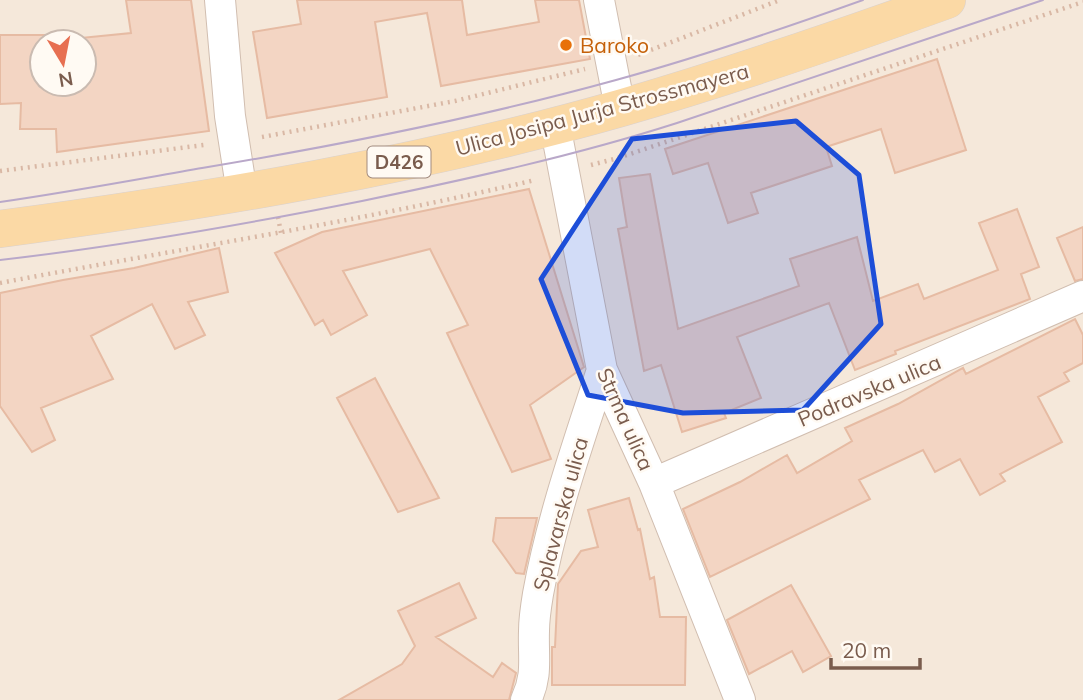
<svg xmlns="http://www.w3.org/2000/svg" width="1083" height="700" viewBox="0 0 1083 700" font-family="Mulish,sans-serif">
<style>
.residential{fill:#f5e8da;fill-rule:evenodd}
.building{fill:#f3d5c3;stroke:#e6bba3;stroke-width:2;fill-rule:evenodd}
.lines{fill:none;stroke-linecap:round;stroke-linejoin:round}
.minor-casing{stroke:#d1beb0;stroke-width:32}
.major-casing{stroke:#dad1cd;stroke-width:38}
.path{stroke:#d9b8a5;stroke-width:4.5;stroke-dasharray:2 5;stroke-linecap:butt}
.minor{stroke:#fff;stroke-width:30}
.major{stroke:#fbd9a5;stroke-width:37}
.tram{stroke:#b9a8c9;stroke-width:2}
.marked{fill:#1d4ed8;fill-opacity:0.2;stroke:#1d4ed8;stroke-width:5;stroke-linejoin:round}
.food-dot{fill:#e8710a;stroke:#fffaf3;stroke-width:2.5}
.labels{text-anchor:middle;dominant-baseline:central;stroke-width:5;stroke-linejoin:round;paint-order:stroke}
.shield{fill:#fffaf3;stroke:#a28b7f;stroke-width:2}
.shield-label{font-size:19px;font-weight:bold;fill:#7a5c4d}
.food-label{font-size:21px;fill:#c56008;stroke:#fffaf3;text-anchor:start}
.street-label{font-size:21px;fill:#7a5c4d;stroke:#fffaf3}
</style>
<rect width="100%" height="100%" fill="#fdf6ec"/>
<!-- residential -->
<path class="residential" d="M 0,0 L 1083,0 L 1083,700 L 0,700 ZM 42,42 L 84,42 L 84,84 L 42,84 Z"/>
<!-- building -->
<path class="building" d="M 126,0 L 191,0 L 209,131 L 57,152 L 56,129 L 20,129 L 21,103 L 0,104 L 0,35 L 61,35 L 61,40 L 131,33 ZM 42,42 L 84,42 L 84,84 L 42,84 Z
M 297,0 L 462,0 L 467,35 L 539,22 L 535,0 L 579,0 L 590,59 L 441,86 L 427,13 L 375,22 L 387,97 L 267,118 L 253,32 L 301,24 Z
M 937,59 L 966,150 L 895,173 L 881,129 L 826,147 L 832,166 L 751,193 L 758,213 L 728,223 L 708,163 L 673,174 L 665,149 Z
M 650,174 L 678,329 L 799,286 L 790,259 L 857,237 L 873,301 L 918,284 L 924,299 L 998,270 L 979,223 L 1017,209 L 1039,267 L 1021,274 L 1030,299 L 895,351 L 896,354 L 855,370 L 829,303 L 737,337 L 761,398 L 724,413 L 726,418 L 682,432 L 661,365 L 644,371 L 618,229 L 627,227 L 619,178 Z
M 529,189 L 584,367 L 530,405 L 551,459 L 512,472 L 447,333 L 468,325 L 430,249 L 343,271 L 367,315 L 331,335 L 323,320 L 315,325 L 275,253 L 322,232 Z
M 1083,227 L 1083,279 L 1075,281 L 1057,238 Z
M 219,248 L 228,292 L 188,302 L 205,335 L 175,349 L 152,304 L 91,336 L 113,379 L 41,408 L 55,440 L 32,452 L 0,406 L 0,293 L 63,280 L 134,268 Z
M 1075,319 L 1083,335 L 1083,363 L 1064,373 L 1069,381 L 1038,397 L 1062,442 L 1000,474 L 1005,481 L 980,495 L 960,459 L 935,472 L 923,450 L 859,480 L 870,499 L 710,577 L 683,509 L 740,482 L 787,455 L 797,473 L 852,441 L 845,428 L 898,404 L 963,368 L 966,374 Z
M 375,378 L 439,498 L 398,512 L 337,398 Z
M 629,498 L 638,530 L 640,529 L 650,579 L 654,577 L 660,617 L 686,617 L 685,685 L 552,685 L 552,647 L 555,647 L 558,584 L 581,551 L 598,547 L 588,510 Z
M 496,518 L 537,518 L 524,574 L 516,573 L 493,541 Z
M 459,583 L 476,618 L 436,637 L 493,677 L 502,663 L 516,673 L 509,700 L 339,700 L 402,664 L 415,646 L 398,611 Z
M 791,585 L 831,656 L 803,672 L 792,651 L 749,674 L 727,620 Z"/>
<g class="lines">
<!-- minor casing -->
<g class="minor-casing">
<path id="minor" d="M 220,0 L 230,116 L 242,193
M 599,0 L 620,108
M 555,125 L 602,370 L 654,483 L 740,700
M 654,483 L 1083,296
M 526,700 C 538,675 533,658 534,631 C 534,619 536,606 538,594 C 552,517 578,444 602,370"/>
</g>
<!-- major casing -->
<g class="major-casing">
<path id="major" d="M 0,229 C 209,201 418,166 621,108 C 731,76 839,39 947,0"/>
</g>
<!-- path -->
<path class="path" d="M 638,55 L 780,0
M 262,137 L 455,101 L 585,69
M 591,165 L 618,158 L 1083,2
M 0,171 L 204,145
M 278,217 L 281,233
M 0,283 C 179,249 358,222 535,180"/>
<!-- minor -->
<use href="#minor" class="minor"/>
<!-- major -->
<use href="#major" class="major"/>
<!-- tram -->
<path class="tram" d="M 0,202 C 70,192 139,179 208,167 C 346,144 482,117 616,80 C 700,57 782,29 863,0
M 0,260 C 122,246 242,225 362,201 C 468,179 574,156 677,123 L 1043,0"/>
</g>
<!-- marked area -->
<path class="marked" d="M 796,121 L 859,175 L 881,324 L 803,410 L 683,413 L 588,395 L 541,279 L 632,139 Z"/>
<!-- markers -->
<circle class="food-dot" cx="566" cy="45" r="7"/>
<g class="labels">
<!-- shield labels -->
<rect class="shield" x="367.5" y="146.5" width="63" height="31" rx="5"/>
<g class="shield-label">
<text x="399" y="162">D426</text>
</g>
<!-- food labels -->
<g class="food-label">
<text x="580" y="45">Baroko</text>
</g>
<!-- street labels -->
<g class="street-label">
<text transform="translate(602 109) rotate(-15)">Ulica Josipa Jurja Strossmayera</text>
<text transform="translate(869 390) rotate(-23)">Podravska ulica</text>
<text transform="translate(626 419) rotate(66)">Strma ulica</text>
<text transform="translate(560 514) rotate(-75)">Splavarska ulica</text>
</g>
</g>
<!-- north arrow -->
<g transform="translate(63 63) rotate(170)"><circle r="33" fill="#fffaf3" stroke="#cabbb1" stroke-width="2"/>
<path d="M0-5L12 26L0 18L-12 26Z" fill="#e76f51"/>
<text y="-10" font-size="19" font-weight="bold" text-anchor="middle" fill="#7a5c4d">N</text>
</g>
<!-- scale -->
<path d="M831 658v10h89v-10" fill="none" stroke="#7a5c4d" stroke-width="3.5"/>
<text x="842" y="658" font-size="21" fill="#7a5c4d" stroke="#fffaf3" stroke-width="5" paint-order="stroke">20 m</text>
</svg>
